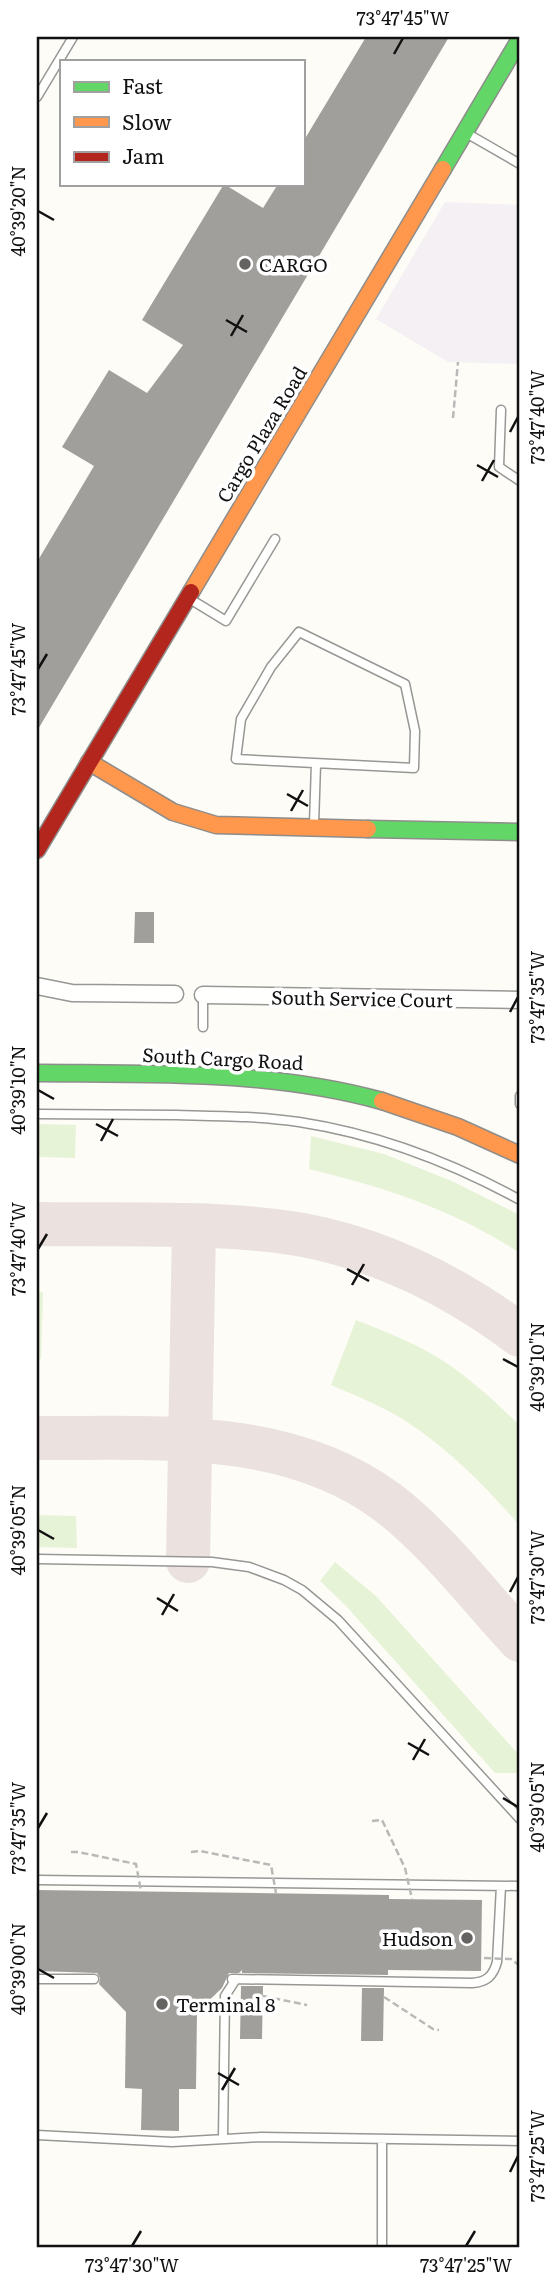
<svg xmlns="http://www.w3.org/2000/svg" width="557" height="2285" viewBox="0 0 557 2285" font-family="Literata,serif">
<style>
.industrial{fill:#f5f0f3}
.green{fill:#e7f3d7}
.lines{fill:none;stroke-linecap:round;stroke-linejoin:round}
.taxiway{stroke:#ebe1df;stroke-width:44}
.building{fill:#a19f9c}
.lane-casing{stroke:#979795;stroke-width:11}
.street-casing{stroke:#979795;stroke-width:19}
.fast-casing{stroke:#8e8d8b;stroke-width:19}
.slow-casing{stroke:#8e8d8b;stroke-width:19}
.jam-casing{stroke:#8e8d8b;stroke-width:19}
.path{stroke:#b9b9b8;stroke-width:2.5;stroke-dasharray:7 3.5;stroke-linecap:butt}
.lane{stroke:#fffffe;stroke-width:8}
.street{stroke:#fffffe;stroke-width:16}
.fast{stroke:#63d668;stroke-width:16}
.slow{stroke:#ff974d;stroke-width:16}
.jam{stroke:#b3261e;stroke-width:16}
.path-bridge{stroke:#b9b9b8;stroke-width:2.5;stroke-dasharray:7 3.5;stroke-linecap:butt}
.ticks{fill:none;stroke:#111;stroke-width:2.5}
.poi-dot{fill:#646362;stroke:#fff;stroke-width:2.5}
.labels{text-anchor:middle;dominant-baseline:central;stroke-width:7;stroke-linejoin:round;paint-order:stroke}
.poi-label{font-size:19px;fill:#111;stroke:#fff;text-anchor:start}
.street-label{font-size:19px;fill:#111;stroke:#fff}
.neatline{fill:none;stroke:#111;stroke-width:2.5}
.ticks-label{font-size:18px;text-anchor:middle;fill:#111}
</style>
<rect width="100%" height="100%" fill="#fdfcf7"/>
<!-- industrial -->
<path class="industrial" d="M 445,202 L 520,205 L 520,364 L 448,362 L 376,319 Z"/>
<!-- green -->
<path class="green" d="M 37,1124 L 76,1125 L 75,1158 L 37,1157 Z
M 311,1136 L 384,1154 L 454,1182 L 512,1211 L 520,1216 L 520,1253 C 452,1209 387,1188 309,1169 Z
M 37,1292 L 43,1292 L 41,1359 L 37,1359 Z
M 356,1320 C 386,1332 418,1344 445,1362 C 473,1381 497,1403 520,1426 L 520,1526 C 488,1489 454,1454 413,1426 C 389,1409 359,1397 331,1385 Z
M 37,1515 L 76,1516 L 77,1548 L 37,1547 Z
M 335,1562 L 376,1596 L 520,1756 L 520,1773 L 495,1773 L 346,1606 L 320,1581 Z"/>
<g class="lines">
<!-- taxiway -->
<path class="taxiway" d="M 37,1224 C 116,1225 198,1222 277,1231 C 366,1242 449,1282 520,1335
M 37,1438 C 155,1439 286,1427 387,1502 C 436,1539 478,1595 520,1640
M 188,1561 L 194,1226"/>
</g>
<!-- building -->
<path class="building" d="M 366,37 L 449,37 L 37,731 L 37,562 L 94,466 L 62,447 L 109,370 L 147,393 L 183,345 L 142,320 L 224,184 L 263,208 L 278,184 L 303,184 L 303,142 Z
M 135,912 L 154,912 L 154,943 L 134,943 Z
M 37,1890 L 389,1895 L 389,1899 L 482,1900 L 481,1971 L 388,1970 L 388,1975 L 242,1973 L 242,1970 L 239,1973 L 229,1973 L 222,1988 L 197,2012 L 196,2089 L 179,2089 L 179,2131 L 141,2130 L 142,2089 L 125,2088 L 126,2012 L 99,1984 L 100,1978 L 97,1973 L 37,1971 Z
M 241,1986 L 263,1986 L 262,2039 L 240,2039 Z
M 362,1988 L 384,1988 L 383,2041 L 361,2041 Z"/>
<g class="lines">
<!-- lane casing -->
<g class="lane-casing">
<path id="lane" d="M 37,97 L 73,37
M 468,134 L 520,164
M 501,410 L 499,467 L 520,481
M 190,599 L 226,621 L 275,539
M 299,632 L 405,684 L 415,731 L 414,768 L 236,759 L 241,719 L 271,667 Z
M 314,824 L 316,764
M 203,995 L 203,1027
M 520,1096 L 520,1104
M 37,1114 C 83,1114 130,1115 176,1115 C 217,1116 258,1116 299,1122 C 377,1134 451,1162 520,1200
M 37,1559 L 212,1562 L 249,1567 L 284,1580 L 302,1590 L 338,1620 L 520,1819
M 37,1880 L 520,1886
M 37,1979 L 94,1979
M 232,1979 L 472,1983 C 487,1982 493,1976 497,1962 L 501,1886
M 37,2135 L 172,2142 L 261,2137 L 520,2141
M 223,2138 L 225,1996 L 236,1979
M 382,2139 L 382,2248"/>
</g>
<!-- street casing -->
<g class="street-casing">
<path id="street" d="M 37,986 L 72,993 L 175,994
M 203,995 L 520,1000"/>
</g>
<!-- fast casing -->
<g class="fast-casing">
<path id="fast" d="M 443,169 L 520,39
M 368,829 L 520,832
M 37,1073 C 154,1074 269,1070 382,1101"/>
</g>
<!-- slow casing -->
<g class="slow-casing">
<path id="slow" d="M 191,592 L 443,169
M 89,762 L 173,812 L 216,825 L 368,829
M 382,1101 L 458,1127 L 520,1155"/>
</g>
<!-- jam casing -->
<g class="jam-casing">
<path id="jam" d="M 37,850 L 191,592"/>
</g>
<!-- path -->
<path class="path" d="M 453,418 L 458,362
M 263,1996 L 307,2005
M 384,1997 L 433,2029 L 439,2030"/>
<!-- lane -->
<use href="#lane" class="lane"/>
<!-- street -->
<use href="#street" class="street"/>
<!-- fast -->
<use href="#fast" class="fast"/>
<!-- slow -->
<use href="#slow" class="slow"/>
<!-- jam -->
<use href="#jam" class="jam"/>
<!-- path-bridge -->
<path class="path-bridge" d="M 372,1821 L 382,1820 L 405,1868 L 412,1899
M 71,1852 L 78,1852 L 136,1864 L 141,1891
M 191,1852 L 200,1851 L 271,1865 L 276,1893
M 484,1958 L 511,1959 L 520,1966"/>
</g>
<!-- ticks -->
<path class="ticks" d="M 394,54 L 403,38M 38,211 L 54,220M 226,320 L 247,332M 231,336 L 243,315M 510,432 L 518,417M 477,465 L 498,477M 482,481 L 494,460M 38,669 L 47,654M 287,794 L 308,806M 291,811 L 303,790M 510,1012 L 518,997M 38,1090 L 54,1099M 96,1124 L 118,1136M 101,1141 L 113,1119M 38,1249 L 47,1234M 347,1269 L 369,1281M 352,1285 L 364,1264M 503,1359 L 518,1367M 38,1530 L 54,1539M 510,1592 L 518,1577M 157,1598 L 178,1611M 162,1615 L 174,1594M 408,1743 L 429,1755M 413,1760 L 425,1739M 503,1798 L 518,1807M 38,1828 L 47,1813M 38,1969 L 54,1978M 218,2073 L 239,2085M 222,2090 L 235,2068M 510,2172 L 518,2156M 132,2246 L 141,2231M 466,2246 L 475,2231"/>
<!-- markers -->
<g class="poi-dot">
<circle cx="245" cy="264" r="7"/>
<circle cx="467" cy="1938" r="7"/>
<circle cx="162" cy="2004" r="7"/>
</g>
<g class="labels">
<!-- poi labels -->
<g class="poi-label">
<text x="259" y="264">CARGO</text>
<text x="453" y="1938" text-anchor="end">Hudson</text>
<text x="176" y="2004">Terminal 8</text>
</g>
<!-- street labels -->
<g class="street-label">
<text transform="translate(261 434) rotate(-59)">Cargo Plaza Road</text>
<text transform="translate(362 998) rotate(1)">South Service Court</text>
<text transform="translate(223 1058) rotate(3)">South Cargo Road</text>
</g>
</g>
<!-- border -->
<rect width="557" height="2285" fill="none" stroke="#ffffff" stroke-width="77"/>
<!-- legend -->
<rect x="60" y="60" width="245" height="126" fill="#ffffff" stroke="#a0a0a0" stroke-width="2"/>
<rect x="74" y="82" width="35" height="10" fill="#63d668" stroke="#a0a0a0" stroke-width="2"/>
<text x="122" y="94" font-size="21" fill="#111111">Fast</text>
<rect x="74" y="117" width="35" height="10" fill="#ff974d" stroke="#a0a0a0" stroke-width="2"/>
<text x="122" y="130" font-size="21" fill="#111111">Slow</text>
<rect x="74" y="152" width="35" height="10" fill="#b3261e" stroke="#a0a0a0" stroke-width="2"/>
<text x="122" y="164" font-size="21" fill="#111111">Jam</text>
<rect x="38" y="38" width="480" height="2208" class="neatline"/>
<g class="ticks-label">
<text x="403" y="25">73°47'45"W</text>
<text transform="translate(19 211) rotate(-90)" y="6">40°39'20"N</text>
<text transform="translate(538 417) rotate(-90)" y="6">73°47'40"W</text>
<text transform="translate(19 669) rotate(-90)" y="6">73°47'45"W</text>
<text transform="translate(538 997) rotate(-90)" y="6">73°47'35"W</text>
<text transform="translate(19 1090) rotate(-90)" y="6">40°39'10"N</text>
<text transform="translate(19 1249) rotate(-90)" y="6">73°47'40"W</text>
<text transform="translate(538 1367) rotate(-90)" y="6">40°39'10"N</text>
<text transform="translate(19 1530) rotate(-90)" y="6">40°39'05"N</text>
<text transform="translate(538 1577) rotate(-90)" y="6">73°47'30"W</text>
<text transform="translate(538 1807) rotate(-90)" y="6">40°39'05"N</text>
<text transform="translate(19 1828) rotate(-90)" y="6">73°47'35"W</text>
<text transform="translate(19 1969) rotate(-90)" y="6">40°39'00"N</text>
<text transform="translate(538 2156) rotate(-90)" y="6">73°47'25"W</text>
<text x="132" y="2272">73°47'30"W</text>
<text x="466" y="2272">73°47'25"W</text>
</g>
</svg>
